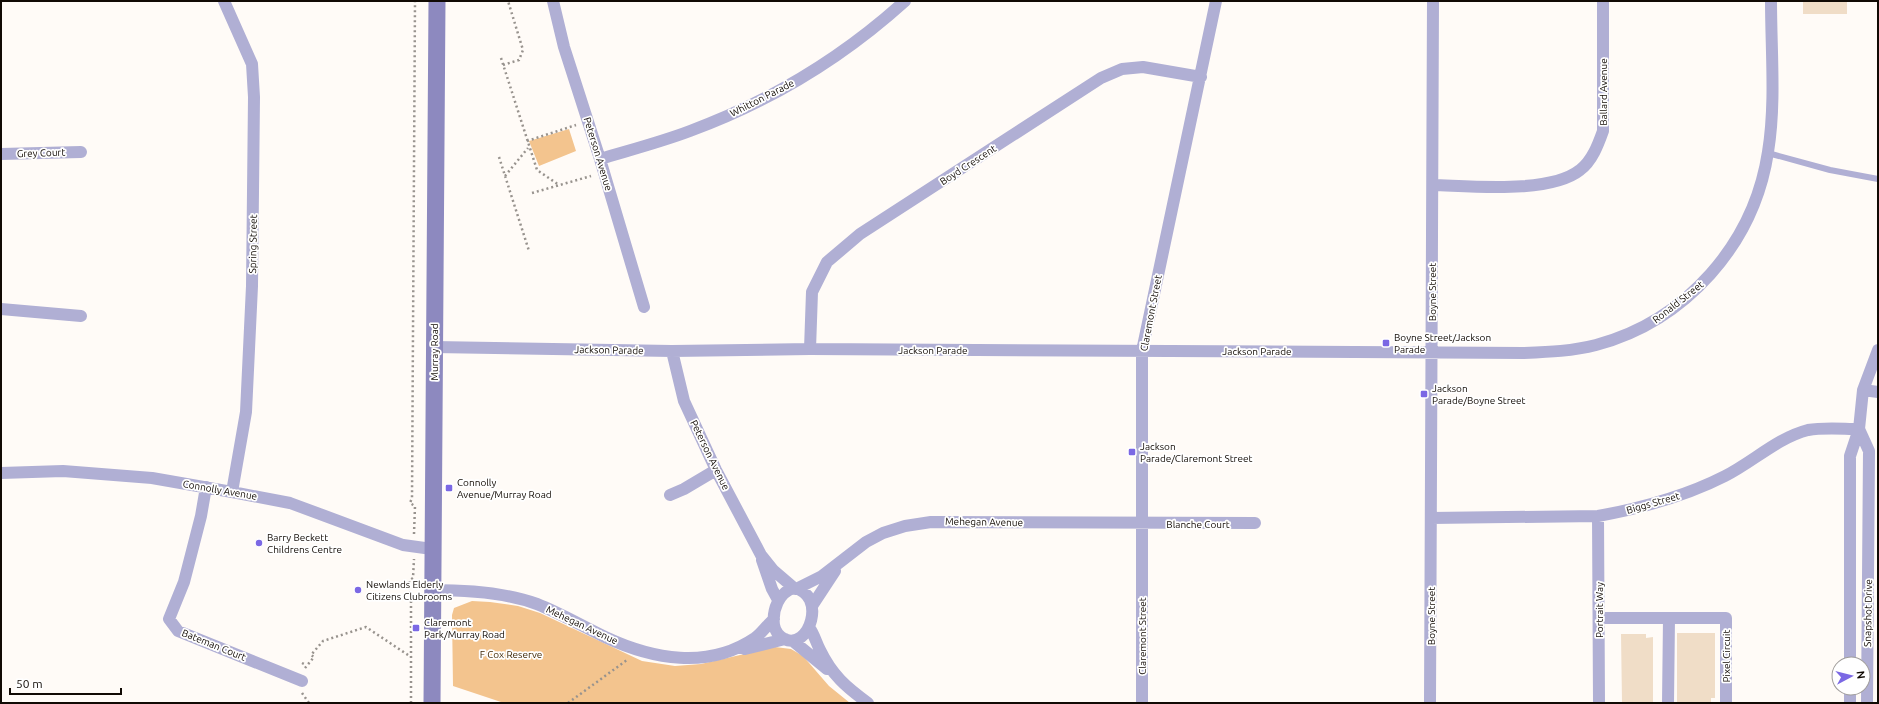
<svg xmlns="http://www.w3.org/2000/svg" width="1879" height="704" viewBox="0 0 1879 704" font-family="Ubuntu,sans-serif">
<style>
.green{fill:#f3c48e}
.building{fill:#f0ddc7}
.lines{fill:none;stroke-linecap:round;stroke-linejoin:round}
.path{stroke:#98938e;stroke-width:2.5;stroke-dasharray:2 3;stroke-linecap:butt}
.service{stroke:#b0afd4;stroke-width:6}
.minor{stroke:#b0afd4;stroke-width:12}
.secondary{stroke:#8d89bf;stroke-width:17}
.poi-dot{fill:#7b68e4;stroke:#fff;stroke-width:1.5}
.labels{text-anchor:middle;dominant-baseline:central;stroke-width:3.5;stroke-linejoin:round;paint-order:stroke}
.street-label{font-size:10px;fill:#110a04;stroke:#fff}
.poi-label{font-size:10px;fill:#110a04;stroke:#fff;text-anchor:start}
.park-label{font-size:10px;fill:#402705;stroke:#fff}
</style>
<rect width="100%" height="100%" fill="#fffbf7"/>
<!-- green -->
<path class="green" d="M 569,129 L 576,151 L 539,166 L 529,141 Z
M 472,601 L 490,602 L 518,606 L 540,613 L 642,661 L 675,666 L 701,664 L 775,647 L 791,649 L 803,656 L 829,686 L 850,703 L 504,703 L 453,686 L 452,615 L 454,608 Z"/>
<!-- building -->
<path class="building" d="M 1803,1 L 1847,1 L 1847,14 L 1803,14 Z
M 1677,633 L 1715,633 L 1715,698 L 1711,698 L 1711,703 L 1677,703 Z
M 1621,634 L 1646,634 L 1646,638 L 1653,637 L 1653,702 L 1622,703 Z"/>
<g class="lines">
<!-- path -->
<path class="path" d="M 501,58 L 537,170 L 559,185
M 503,65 L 519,60 L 523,50 L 508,1
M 527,141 L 576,125
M 499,157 L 529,251
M 505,176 L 528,148
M 532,193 L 591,176
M 414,534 L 415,506 L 410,503 L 412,498 L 415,1
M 302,663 L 306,665
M 305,668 L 314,657 L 311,655 L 323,641 L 366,627 L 411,657
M 302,693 L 309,703
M 411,703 L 411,598 L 409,581 L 413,578 L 414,559
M 568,703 L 627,660"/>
<!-- service -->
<path class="service" d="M 1768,153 L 1830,170 L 1878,179"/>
<!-- minor -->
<path class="minor" d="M 224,1 L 252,64 L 254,97 L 252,286 L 246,412 L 232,492
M 553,1 L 564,47 L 600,159 L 644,307
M 1,154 L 81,152
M 600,159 C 630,150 661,142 690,131 C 769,102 843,57 905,1
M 1433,185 C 1471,186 1550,194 1580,170 C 1592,161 1598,145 1603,131 L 1603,1
M 1,309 L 81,316
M 434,347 L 672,351 L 810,349 L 1524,353 C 1549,352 1573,351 1596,345 C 1686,321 1754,244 1768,152 C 1776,103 1771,51 1771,1
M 810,349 L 812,292 L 827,262 L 860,234 L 1101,78 L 1122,69 L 1143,67 L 1201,77
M 672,351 L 684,401 L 716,470 L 761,555 L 773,570 L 794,588
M 1863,390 L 1878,392
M 1859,429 L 1869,451 L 1867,703
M 1,473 L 63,471 L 152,478 L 232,492 L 290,503 L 403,545 L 432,549
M 206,487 L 201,516 L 184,582 L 169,619 L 178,631 L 302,681
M 670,495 L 684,489 L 716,470
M 1598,516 L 1599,703
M 1431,518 L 1598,516 C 1642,508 1686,496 1725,476 C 1753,462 1777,438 1808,430 C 1824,427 1843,429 1859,429
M 762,560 L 772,589 L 778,600
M 794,588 C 827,594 810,651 784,639 C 779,636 775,631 774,625 C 772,610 779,592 794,588 Z
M 796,589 L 822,576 L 866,542 L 883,533 L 905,526 L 931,522 L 1255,523
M 432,590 C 463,590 507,593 537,604 C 560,613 582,626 605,637 C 652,659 708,670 755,638 C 762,633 767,625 774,619
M 812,606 L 835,571
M 1600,618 L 1726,618 L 1726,703
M 809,627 C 814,634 816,642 820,650 C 832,675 846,687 868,703
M 793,641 L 827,669
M 745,649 L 785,639
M 1850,664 L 1850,456 L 1859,429 L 1863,390 L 1878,350
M 1142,703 L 1142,351 L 1216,1
M 1430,703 L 1433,1
M 1668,703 L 1669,618
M 1850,703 L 1850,688"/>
<!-- secondary -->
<path class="secondary" d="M 432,703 L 437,1"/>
</g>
<!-- markers -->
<g class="poi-dot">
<rect x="1382" y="339" width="8" height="8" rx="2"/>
<rect x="1420" y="390" width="8" height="8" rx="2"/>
<rect x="1128" y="448" width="8" height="8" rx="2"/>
<rect x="445" y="484" width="8" height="8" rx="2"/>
<circle cx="259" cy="543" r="4"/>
<circle cx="358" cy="590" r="4"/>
<rect x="412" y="624" width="8" height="8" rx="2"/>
</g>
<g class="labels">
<!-- street labels -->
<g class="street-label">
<text transform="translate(1603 92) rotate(-90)">Ballard Avenue</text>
<text transform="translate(762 98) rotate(-27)">Whitton Parade</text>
<text transform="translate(41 153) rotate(-2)">Grey Court</text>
<text transform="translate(598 154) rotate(73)">Peterson Avenue</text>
<text transform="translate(968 165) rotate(-33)">Boyd Crescent</text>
<text transform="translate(253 244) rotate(-89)">Spring Street</text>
<text transform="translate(1432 292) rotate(-90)">Boyne Street</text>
<text transform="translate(1678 302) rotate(-38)">Ronald Street</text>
<text transform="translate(1151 313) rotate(-79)">Claremont Street</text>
<text transform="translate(609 350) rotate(1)">Jackson Parade</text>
<text x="933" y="350">Jackson Parade</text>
<text x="1257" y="351">Jackson Parade</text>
<text transform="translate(434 352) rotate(-90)">Murray Road</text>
<text transform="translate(710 455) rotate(64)">Peterson Avenue</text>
<text transform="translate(220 490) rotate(10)">Connolly Avenue</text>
<text transform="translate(1653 503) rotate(-16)">Biggs Street</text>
<text transform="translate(984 522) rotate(1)">Mehegan Avenue</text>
<text x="1198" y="524">Blanche Court</text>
<text transform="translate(1599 610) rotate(-90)">Portrait Way</text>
<text transform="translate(1868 613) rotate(-89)">Snapshot Drive</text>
<text transform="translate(1431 616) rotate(-90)">Boyne Street</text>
<text transform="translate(582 625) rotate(25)">Mehegan Avenue</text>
<text transform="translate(1142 636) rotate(-90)">Claremont Street</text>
<text transform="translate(214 645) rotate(22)">Bateman Court</text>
<text transform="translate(1726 656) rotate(-90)">Pixel Circuit</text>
</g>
<!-- poi labels -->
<g class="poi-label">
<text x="1394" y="337">Boyne Street/Jackson<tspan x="1394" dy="12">Parade</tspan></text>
<text x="1432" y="388">Jackson<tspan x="1432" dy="12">Parade/Boyne Street</tspan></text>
<text x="1140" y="446">Jackson<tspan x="1140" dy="12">Parade/Claremont Street</tspan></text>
<text x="457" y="482">Connolly<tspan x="457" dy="12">Avenue/Murray Road</tspan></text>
<text x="267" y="537">Barry Beckett<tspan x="267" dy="12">Childrens Centre</tspan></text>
<text x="366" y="584">Newlands Elderly<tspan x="366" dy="12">Citizens Clubrooms</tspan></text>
<text x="424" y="622">Claremont<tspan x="424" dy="12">Park/Murray Road</tspan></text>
</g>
<!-- park labels -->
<g class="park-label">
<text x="511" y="654">F Cox Reserve</text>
</g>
</g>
<!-- border -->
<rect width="1879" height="704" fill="none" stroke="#110a04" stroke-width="4"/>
<!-- north arrow -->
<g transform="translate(1851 676) rotate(83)"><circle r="19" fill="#ffffff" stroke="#a09d9b"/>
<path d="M0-3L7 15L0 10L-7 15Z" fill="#7b68e4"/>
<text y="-6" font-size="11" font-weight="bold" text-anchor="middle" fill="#110a04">N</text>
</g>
<!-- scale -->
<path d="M10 688v6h111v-6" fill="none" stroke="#110a04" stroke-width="2"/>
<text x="16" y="688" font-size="12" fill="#110a04" stroke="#ffffff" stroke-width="3" paint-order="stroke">50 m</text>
</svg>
